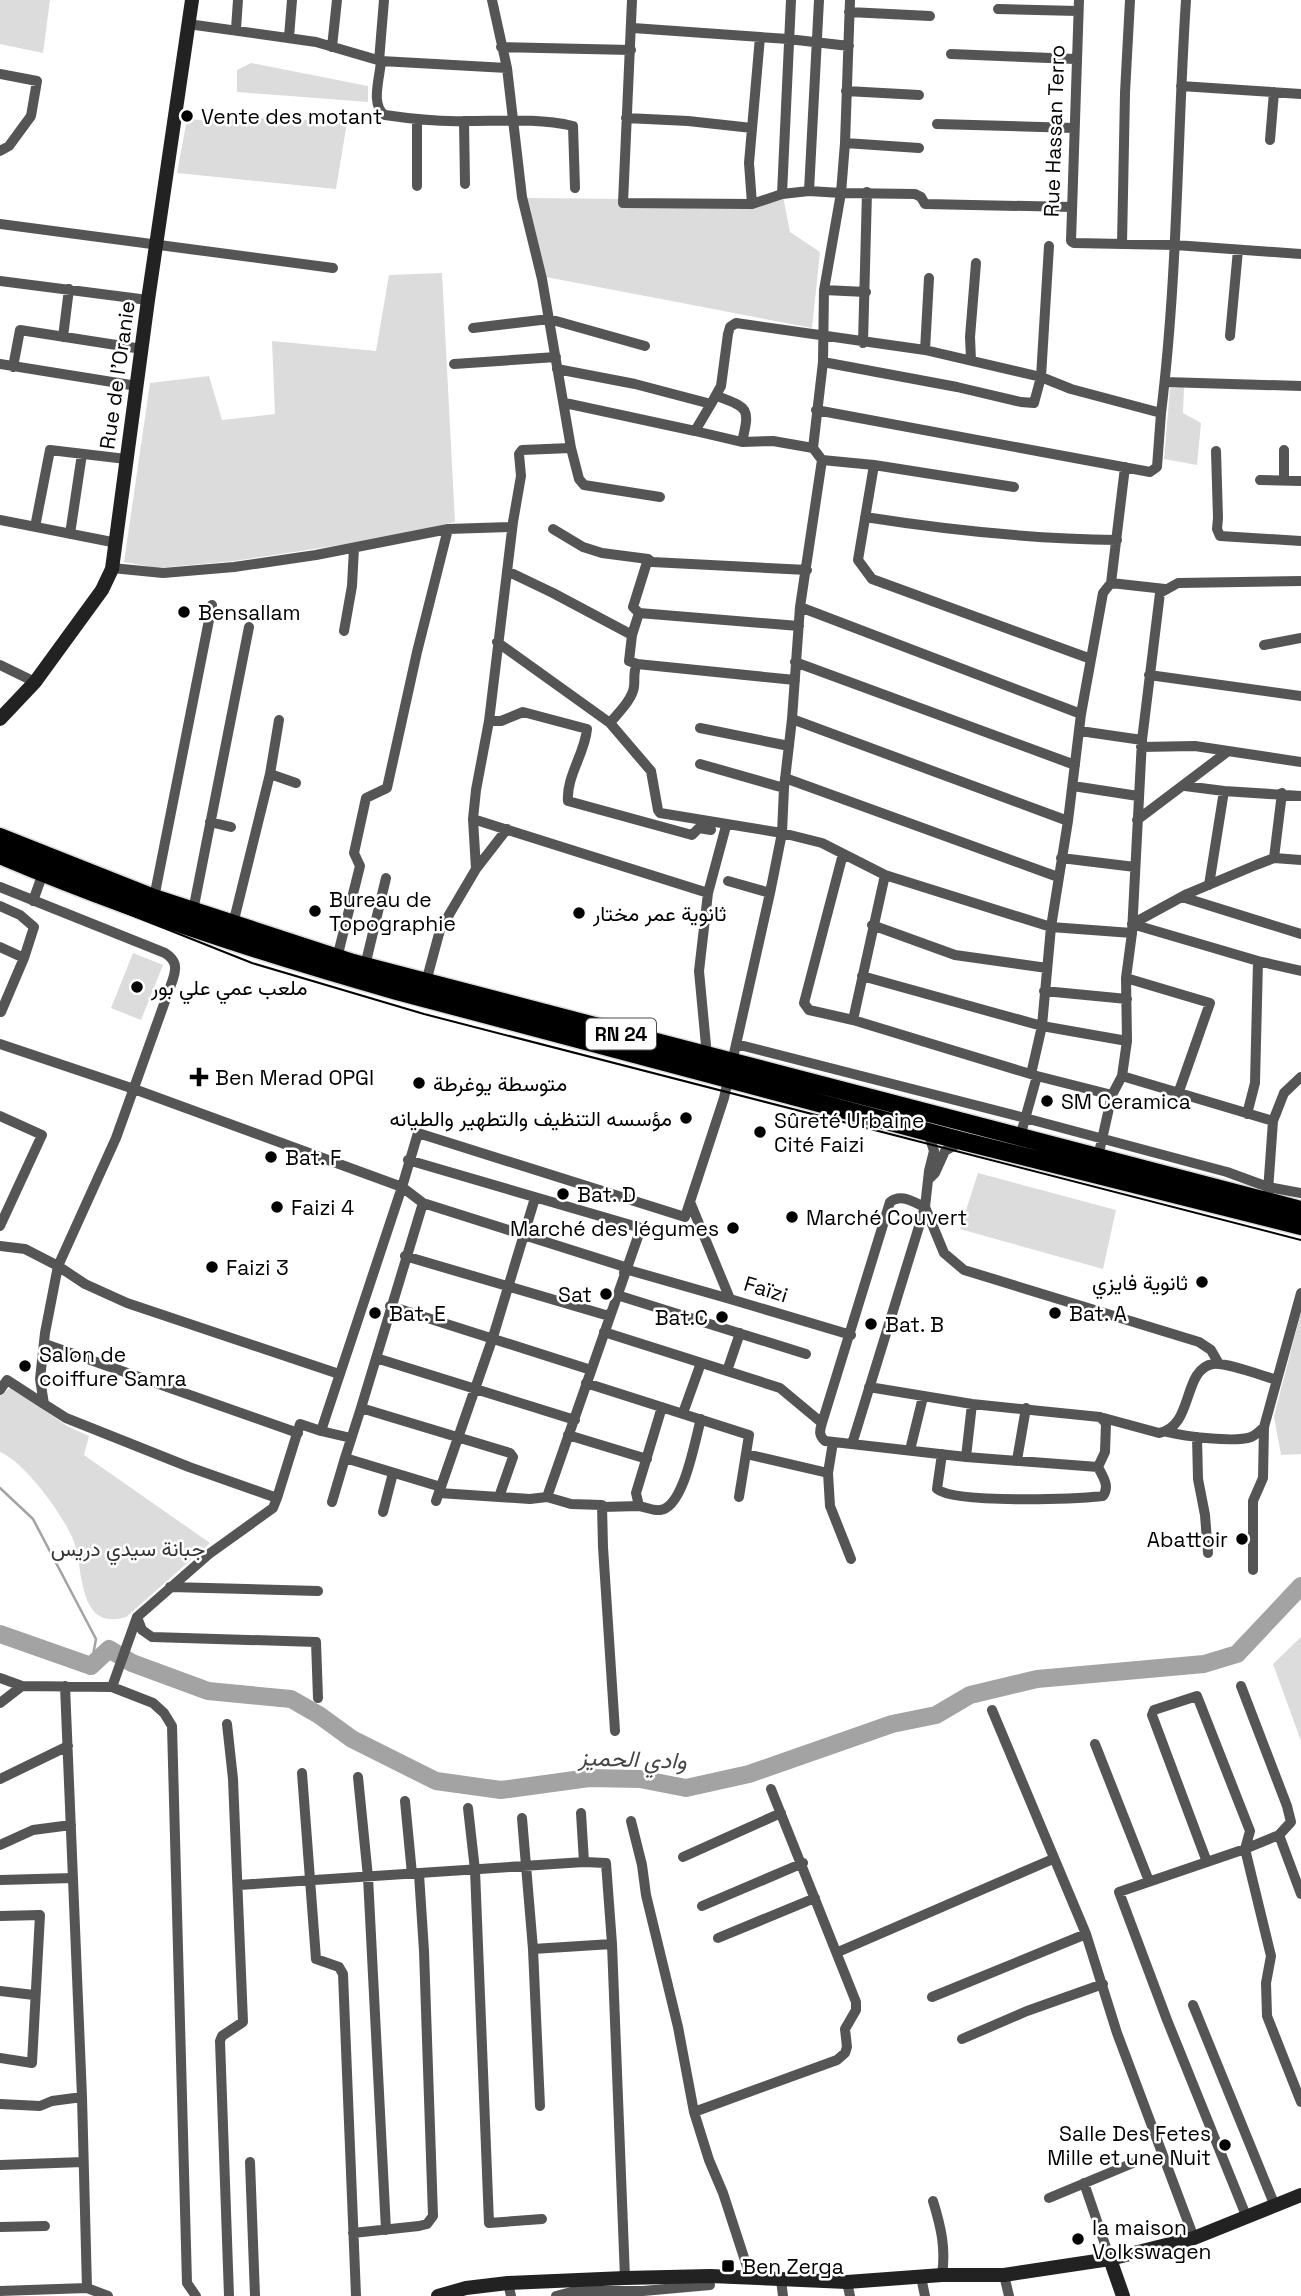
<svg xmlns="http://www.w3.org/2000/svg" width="1301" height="2296" viewBox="0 0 1301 2296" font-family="'Space Grotesk',Vazirmatn,sans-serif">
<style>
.green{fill:#dcdcdc}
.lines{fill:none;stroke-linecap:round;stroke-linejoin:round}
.stream{stroke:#a3a3a3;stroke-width:2.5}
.river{stroke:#a3a3a3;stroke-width:18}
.primary-casing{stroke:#dbdbdb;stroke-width:21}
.street{stroke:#555;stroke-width:10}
.secondary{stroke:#222;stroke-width:14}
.primary{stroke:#000;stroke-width:18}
.tram{stroke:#000;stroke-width:2}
.poi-dot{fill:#000;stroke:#fff;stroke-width:2.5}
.labels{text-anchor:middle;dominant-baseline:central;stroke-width:5;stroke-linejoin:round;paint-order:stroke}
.shield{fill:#fff;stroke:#4c4c4c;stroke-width:2}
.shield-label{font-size:19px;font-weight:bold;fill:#000}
.poi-label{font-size:21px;fill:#000;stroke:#fff;text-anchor:start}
.street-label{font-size:21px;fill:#000;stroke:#fff}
.park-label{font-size:21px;fill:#333;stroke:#fff}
.water-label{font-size:23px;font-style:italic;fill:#444;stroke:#fff}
</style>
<rect width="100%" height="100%" fill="#fff"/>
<!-- green -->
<path class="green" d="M 0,0 L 50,0 L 43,53 L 0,44 Z
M 251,63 L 368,86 L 368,102 L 237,92 L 237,70 Z
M 236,117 L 347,122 L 336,189 L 177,173 L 187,119 L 226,122 Z
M 783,196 L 790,232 L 820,252 L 812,328 L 546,277 L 526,198 L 738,200 Z
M 442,273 L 455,522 L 380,539 L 234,561 L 158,568 L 124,562 L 150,383 L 209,376 L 222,420 L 275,414 L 272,341 L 376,351 L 389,275 Z
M 1184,387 L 1183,413 L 1201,423 L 1197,465 L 1164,459 L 1170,388 Z
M 133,953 L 163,965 L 141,1020 L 111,1008 Z
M 978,1173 L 1116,1210 L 1103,1269 L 960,1229 Z
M 1301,1312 L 1301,1454 L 1281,1455 L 1274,1416 Z
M 11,1387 L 67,1426 L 89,1436 L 84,1455 L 210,1543 L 126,1617 C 77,1632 84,1568 74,1542 C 65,1517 24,1461 0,1452 L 0,1396 Z
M 1301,1637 L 1301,1741 L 1273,1664 Z"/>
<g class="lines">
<!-- stream -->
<path class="stream" d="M 0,1488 L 33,1519 L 96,1639 L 91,1666"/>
<!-- river -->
<path class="river" d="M 0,1634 L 91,1666 L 109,1649 L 132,1663 L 208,1691 L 291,1699 L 319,1715 L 352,1739 L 436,1781 L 501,1790 L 589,1778 L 640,1779 L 686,1788 L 749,1774 L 892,1724 L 936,1715 L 970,1695 L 1037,1679 L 1204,1664 L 1237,1654 L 1301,1586"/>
<!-- primary casing -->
<g class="primary-casing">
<path id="primary" d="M 0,837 L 154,898 L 353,963 L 1301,1210
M 0,855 C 129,910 262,953 397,991 L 962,1141 L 1301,1226"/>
</g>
<!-- street -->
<path class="street" d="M 632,0 L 623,203 L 752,204 L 782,194 L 809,191
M 819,0 L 809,191 L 841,193 L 824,290 L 866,292
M 850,0 L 845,143 L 841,193 L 915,194 L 921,197 L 925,204 L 1072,207
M 1079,0 L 1071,241 L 1074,243 L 1175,245 L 1301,254
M 998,9 L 1078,11
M 849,12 L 930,16
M 188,24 L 316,42 L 381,61 L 507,68
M 633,28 L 788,39 L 849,46
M 236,29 L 238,0
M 289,37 L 292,0
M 332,47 L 337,0
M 501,47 L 631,50
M 951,54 L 1075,59
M 379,61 L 384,0
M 381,61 C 380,77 370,106 385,115 C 412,119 439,122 466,121 C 502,121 538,118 573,126 L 575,188
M 1181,86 L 1301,94
M 846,91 L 919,95
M 626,118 L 688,121 L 752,128
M 464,121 L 465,184
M 937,124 L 1074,128
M 1270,140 L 1274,92
M 845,143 L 919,148
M 0,151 L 9,146 L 31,116 L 37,81 L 0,74
M 417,186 L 417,120
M 782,194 L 791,0
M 752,204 L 749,163 L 760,37
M 0,224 L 333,268
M 1122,244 L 1125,93 L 1130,0
M 0,281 L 148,300
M 824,290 L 823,362 L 813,448 L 822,460 L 874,465 L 858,560 L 872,579 L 1091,659
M 473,328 L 549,319 L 645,346
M 1230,336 L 1238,250
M 63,337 L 69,289
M 863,343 L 867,192
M 925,350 L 929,278
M 971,360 L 970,337 L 976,263
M 823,362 L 957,387 L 1021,402 L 1034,403 L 1041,377 L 1049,246
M 0,364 L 137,386
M 454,364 L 556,357
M 13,367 L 20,330 L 142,349
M 557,369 L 635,384 L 711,404 L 721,386 L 728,334 L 730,327 L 736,323 L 925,350 L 1041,377 L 1071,389 L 1161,413 C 1178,276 1177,137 1186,0
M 1165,382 L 1301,386
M 717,396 C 749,408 750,408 742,442
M 565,403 L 695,431 L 711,404
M 816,410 L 1150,472 L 1157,467 L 1161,413
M 695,431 L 742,442 L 773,441 L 813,448
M 571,448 L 579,479 L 584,485 L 660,497
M 1216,451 L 1218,518 L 1217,529 L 1220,536 L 1301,541
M 874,465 L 1014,487
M 1260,480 L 1301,481
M 1284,481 L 1284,450
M 865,517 C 948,530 1033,539 1117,540
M 0,520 L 117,543
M 35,527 L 50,450 L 126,459
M 553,529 L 583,547 L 602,553 L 648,559
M 70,534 L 82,454
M 112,568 L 163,573 L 234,567 L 316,555 L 448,529 L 512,527
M 507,571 L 553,593 L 632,635
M 1111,583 L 1125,467
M 800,607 L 1081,714
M 799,626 L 639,613 L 633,607 L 648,559 L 652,562 L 807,570
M 344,631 L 352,586 L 354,548
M 497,642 L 610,723 L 651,771 L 658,810 L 660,813 L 782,833 L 822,843 L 885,875 L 1051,927 L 1132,933
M 1264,645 L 1301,638
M 795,662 L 1075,765
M 637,664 L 629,661 L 632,635 L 639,613
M 0,665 L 35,682
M 1149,675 L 1301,696
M 792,719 L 1068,821
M 489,721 L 501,721 L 523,712 L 587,729 C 585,753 566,777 568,801 L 692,835 L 699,828 L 711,830
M 610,723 C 618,713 632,700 634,687 C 635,679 633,671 637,664 L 795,680
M 700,728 L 789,746
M 1080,731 L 1142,740
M 1141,747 L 1195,746 L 1301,762
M 700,764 L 784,788
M 270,774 L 296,783
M 785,778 L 1058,877
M 1073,786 L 1138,796
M 1185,786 L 1224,791 L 1301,796
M 473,819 L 708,893
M 1137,820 L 1227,752
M 210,822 L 231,827
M 843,854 L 804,1003 L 809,1010 L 853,1020 L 1037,1076 L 1112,1095
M 1061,858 L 1135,867
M 1274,858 L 1282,793
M 476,869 L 507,829
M 1209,885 L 1224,791
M 0,887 L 165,953 C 176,960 177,967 173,979 L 116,1138 L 58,1266 L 45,1333 L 40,1379 L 44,1404 L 66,1418 L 189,1467 L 277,1498 L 273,1508 L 209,1554 L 137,1617 L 112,1687
M 770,893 L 782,833 L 784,788 L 792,719 L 800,607 L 822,460
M 1182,897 L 1301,934
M 154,898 L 212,605
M 33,901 L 43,873
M 0,906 L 20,915 L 34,927 L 24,958 L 1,1012
M 192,916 L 249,627
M 233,924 L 270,774 L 279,720
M 1132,924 L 1187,894 L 1256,865 L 1274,858 L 1301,860
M 1132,924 L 1258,961 L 1301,971
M 872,925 L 955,955 L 1047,968
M 0,947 L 24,958
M 337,958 L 360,866 L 354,853 L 366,798 L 387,788 L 417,652 L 448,529
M 365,966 L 386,878
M 862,976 L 1042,1026 L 1127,1041
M 1126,978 L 1210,1003 L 1178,1094
M 426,982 L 440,930 L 476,869 L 473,819 L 476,790 L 489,721 L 513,522 L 521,476 L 519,454 L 522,450 L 571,448 L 542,279 L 522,197 L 507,68 L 492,0
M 1044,991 L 1127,999
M 853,1020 L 885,875
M 0,1044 L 134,1089 L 402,1187 L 418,1133 L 685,1217 L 724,1098 L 770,893 L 728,881
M 736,1044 L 1025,1118 L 1227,1172 L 1268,1187 L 1301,1193
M 707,1056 L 699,971 L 708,893 L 726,826
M 1031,1074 L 1042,1026 L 1051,927 L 1068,821 L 1081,714 L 1103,593 L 1111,583 L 1165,589
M 1122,1076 L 1273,1121
M 1247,1114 L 1255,1083 L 1258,961
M 0,1116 L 42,1135 L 0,1226
M 1020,1137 L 1037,1076
M 1098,1157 L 1112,1095 L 1122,1076 L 1127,1041 L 1126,978 L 1132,933 L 1142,740 L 1160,593 L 1178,583 L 1301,581
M 408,1160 L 641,1228 L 547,1497
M 930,1178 L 935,1173 L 945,1151 L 962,1141
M 1268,1191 L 1273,1121 L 1284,1093 L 1301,1077
M 690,1202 L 730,1299 L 851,1335
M 423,1203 L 625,1267 L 624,1273
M 0,1246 L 25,1249 L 58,1266 L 85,1284 L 127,1303 L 339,1374
M 405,1256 L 609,1316 L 611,1312
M 625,1269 L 730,1299
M 617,1295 L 806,1354
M 390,1306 L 591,1370
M 604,1332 L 727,1371
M 740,1333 L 727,1371 L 780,1388 L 822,1423
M 45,1344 L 298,1433
M 376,1358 L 575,1420
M 586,1383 L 749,1435 L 739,1497
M 869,1387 L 972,1404 L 1100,1417 L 1159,1433 C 1194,1427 1182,1369 1213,1364 C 1226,1362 1263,1376 1277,1380
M 0,1390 L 7,1380 L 44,1404
M 662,1407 L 636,1493 L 639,1506 C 645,1507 654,1511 660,1510 C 684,1508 695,1439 701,1419
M 361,1408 L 510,1453 L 513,1457 L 499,1497 L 530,1499 L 547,1497 L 571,1504 L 602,1505 L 603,1547 L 615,1731
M 683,1413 L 701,1363
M 1100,1417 L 1106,1423 L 1105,1452 L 1098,1467 L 966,1457 L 825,1441 C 818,1435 820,1430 822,1423 L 890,1202 C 901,1193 913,1202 925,1207 L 944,1253 L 964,1270 L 1199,1342 L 1211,1350 L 1219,1364
M 1167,1432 C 1184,1436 1234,1443 1251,1437 C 1256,1435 1260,1431 1264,1427 L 1301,1293
M 568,1435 L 647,1459
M 1197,1437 L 1198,1479 L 1205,1515 L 1208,1553
M 351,1438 L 321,1431 L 402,1187 L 423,1203 L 361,1408 L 345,1458 L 441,1487
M 833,1442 L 828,1473 L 830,1506 L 851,1559
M 852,1444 L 925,1207 L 929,1171 L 934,1151 L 928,1132
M 910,1450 L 923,1397
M 746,1454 L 828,1473
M 942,1454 L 937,1489 C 955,1504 1075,1499 1103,1496 C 1110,1486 1103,1477 1098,1467
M 966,1457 L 972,1404
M 1017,1460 L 1026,1408
M 439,1493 L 499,1497
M 277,1498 L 300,1424 L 321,1431
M 436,1501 L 493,1337 L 535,1198
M 332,1502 L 345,1458
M 603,1507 L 639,1506
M 383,1512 L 393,1473
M 1253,1570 L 1253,1501 L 1263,1478 L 1264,1427
M 170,1587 L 318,1591
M 137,1617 L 142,1630 L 152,1637 L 316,1642 L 318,1698
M 0,1678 L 22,1686 L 112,1687 L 153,1703 L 164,1713 L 172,1726 L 187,2283 L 196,2296
M 65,1686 L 82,2097 L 87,2288
M 1241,1686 L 1287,1806 L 1291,1822 L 1279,1835 L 1245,1849 L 1119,1892 L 1167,2020 L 1247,2218
M 0,1703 L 22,1686
M 992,1710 L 1086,1934 L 1117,2033 L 1194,2238
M 227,1724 L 233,1779 L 243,2022 L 222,2036 L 220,2041 L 229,2296
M 1095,1744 L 1149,1881
M 302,1773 L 316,1959 L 339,1967 L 343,1974 L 356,2296
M 358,1777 L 368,1877 L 386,2230
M 0,1779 L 68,1746
M 405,1801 L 412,1874
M 468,1808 L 475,1870 L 489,2223 L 542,2219
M 581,1813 L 584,1862
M 522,1818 L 533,1949 L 540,2106
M 631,1821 L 642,1865 L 646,1895 L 678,2027 L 694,2112 L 709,2160 L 723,2193 L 751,2279
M 1279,1835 L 1301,1894
M 0,1845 L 33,1830 L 71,1825
M 683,1857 L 781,1813
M 1207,1862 L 1152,1715 L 1154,1710 L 1197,1696 L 1250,1831 L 1245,1849 L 1271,1956 L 1266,1983 L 1267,2016 L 1301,2102
M 0,1880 L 73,1878
M 239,1885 L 584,1862 L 606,1863 L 612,1944 L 625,2278
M 702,1906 L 803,1863
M 0,1916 L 40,1915 L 32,2063 L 0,2058
M 718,1938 L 815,1898
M 533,1949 L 612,1944
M 838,1952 L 1053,1859
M 0,1991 L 34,1995
M 932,1997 L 1086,1934
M 1193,2005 L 1275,2206
M 962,2039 L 1027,2011 L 1103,1984
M 0,2104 L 40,2106 L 52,2101 L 82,2097
M 694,2112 L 837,2060 L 845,2053 L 847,2047 L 845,2029 L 856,2010 L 856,2002 L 771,1789
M 250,2162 L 255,2296
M 0,2165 L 83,2162
M 1084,2183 L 1110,2259
M 1049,2198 L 1133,2163
M 933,2201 C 941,2227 946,2248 942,2275
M 0,2227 L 45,2226
M 353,2233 L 419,2226 L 427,2224 L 433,2216 L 424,1951 L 419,1874
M 1004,2275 L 1009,2296
M 921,2277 L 925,2296
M 781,2280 L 783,2296
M 847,2282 L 850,2296
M 508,2283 L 511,2296
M 0,2291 L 87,2288 L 108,2296
M 556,2296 L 575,2291 L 643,2291 L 710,2285"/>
<!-- secondary -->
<path class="secondary" d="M 0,719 L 35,682 L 102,590 L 112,569 L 148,300 L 192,0
M 1110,2259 L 1123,2296
M 438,2296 L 466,2288 L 508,2283 L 625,2278 L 710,2276 L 847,2282 L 942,2275 L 1004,2275 L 1110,2259 L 1194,2238 L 1301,2195"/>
<!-- primary -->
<use href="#primary" class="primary"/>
<!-- tram -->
<path class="tram" d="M 0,863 L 252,963 L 424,1014 L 1301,1240"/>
</g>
<!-- markers -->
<g class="poi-dot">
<circle cx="187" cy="116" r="7"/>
<circle cx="184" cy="612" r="7"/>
<circle cx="315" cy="911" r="7"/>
<circle cx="579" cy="913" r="7"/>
<circle cx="137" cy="987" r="7"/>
<path d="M195.5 1066.5h7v7h7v7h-7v7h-7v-7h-7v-7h7z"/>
<circle cx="419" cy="1083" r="7"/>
<circle cx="1047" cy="1101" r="7"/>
<circle cx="686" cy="1118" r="7"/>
<circle cx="760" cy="1132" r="7"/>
<circle cx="271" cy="1157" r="7"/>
<circle cx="563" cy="1194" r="7"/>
<circle cx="277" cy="1207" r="7"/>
<circle cx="792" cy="1217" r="7"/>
<circle cx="733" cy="1228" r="7"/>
<circle cx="212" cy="1267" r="7"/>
<circle cx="1202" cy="1282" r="7"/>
<circle cx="606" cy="1294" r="7"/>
<circle cx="375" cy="1313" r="7"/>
<circle cx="1055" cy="1313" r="7"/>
<circle cx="722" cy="1317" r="7"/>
<circle cx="871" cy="1324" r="7"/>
<circle cx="25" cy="1366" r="7"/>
<circle cx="1242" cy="1539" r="7"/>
<circle cx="1225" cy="2145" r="7"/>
<circle cx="1078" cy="2239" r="7"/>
<rect x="721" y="2259" width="14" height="14" rx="3.5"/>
</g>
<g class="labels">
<!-- shield labels -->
<rect class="shield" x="586" y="1018.5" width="70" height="31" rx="5"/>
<g class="shield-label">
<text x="621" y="1034">RN 24</text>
</g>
<!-- poi labels -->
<g class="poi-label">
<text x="201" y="116">Vente des motant</text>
<text x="198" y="612">Bensallam</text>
<text x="329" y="899">Bureau de<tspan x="329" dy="24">Topographie</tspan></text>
<text x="593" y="913">ثانوية عمر مختار</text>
<text x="151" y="987">ملعب عمي علي بور</text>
<text x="215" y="1077">Ben Merad OPGI</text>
<text x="433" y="1083">متوسطة يوغرطة</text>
<text x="1061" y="1101">SM Ceramica</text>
<text x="672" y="1118" text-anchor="end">مؤسسه التنظيف والتطهير والطيانه</text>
<text x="774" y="1120">Sûreté Urbaine<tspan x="774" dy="24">Cité Faizi</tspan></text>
<text x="285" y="1157">Bat. F</text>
<text x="577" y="1194">Bat. D</text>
<text x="291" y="1207">Faizi 4</text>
<text x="806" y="1217">Marché Couvert</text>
<text x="719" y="1228" text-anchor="end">Marché des légumes</text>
<text x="226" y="1267">Faizi 3</text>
<text x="1188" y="1282" text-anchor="end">ثانوية فايزي</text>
<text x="592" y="1294" text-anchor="end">Sat</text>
<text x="389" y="1313">Bat. E</text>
<text x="1069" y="1313">Bat. A</text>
<text x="708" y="1317" text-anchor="end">Bat.C</text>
<text x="885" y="1324">Bat. B</text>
<text x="39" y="1354">Salon de<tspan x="39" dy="24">coiffure Samra</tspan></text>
<text x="1228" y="1539" text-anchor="end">Abattoir</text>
<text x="1211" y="2133" text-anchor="end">Salle Des Fetes<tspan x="1211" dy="24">Mille et une Nuit</tspan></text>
<text x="1092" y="2227">la maison<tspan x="1092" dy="24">Volkswagen</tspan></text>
<text x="742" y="2266">Ben Zerga</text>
</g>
<!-- street labels -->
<g class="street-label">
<text transform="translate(1054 131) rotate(-88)">Rue Hassan Terro</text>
<text transform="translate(117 375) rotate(-82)">Rue de l'Oranie</text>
<text transform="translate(766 1289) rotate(17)">Faïzi</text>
</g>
<!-- park labels -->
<g class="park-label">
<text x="128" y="1548">جبانة سيدي دريس</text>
</g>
<!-- water labels -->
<g class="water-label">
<text transform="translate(633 1759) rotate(2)">وادي الحميز</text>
</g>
</g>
</svg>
